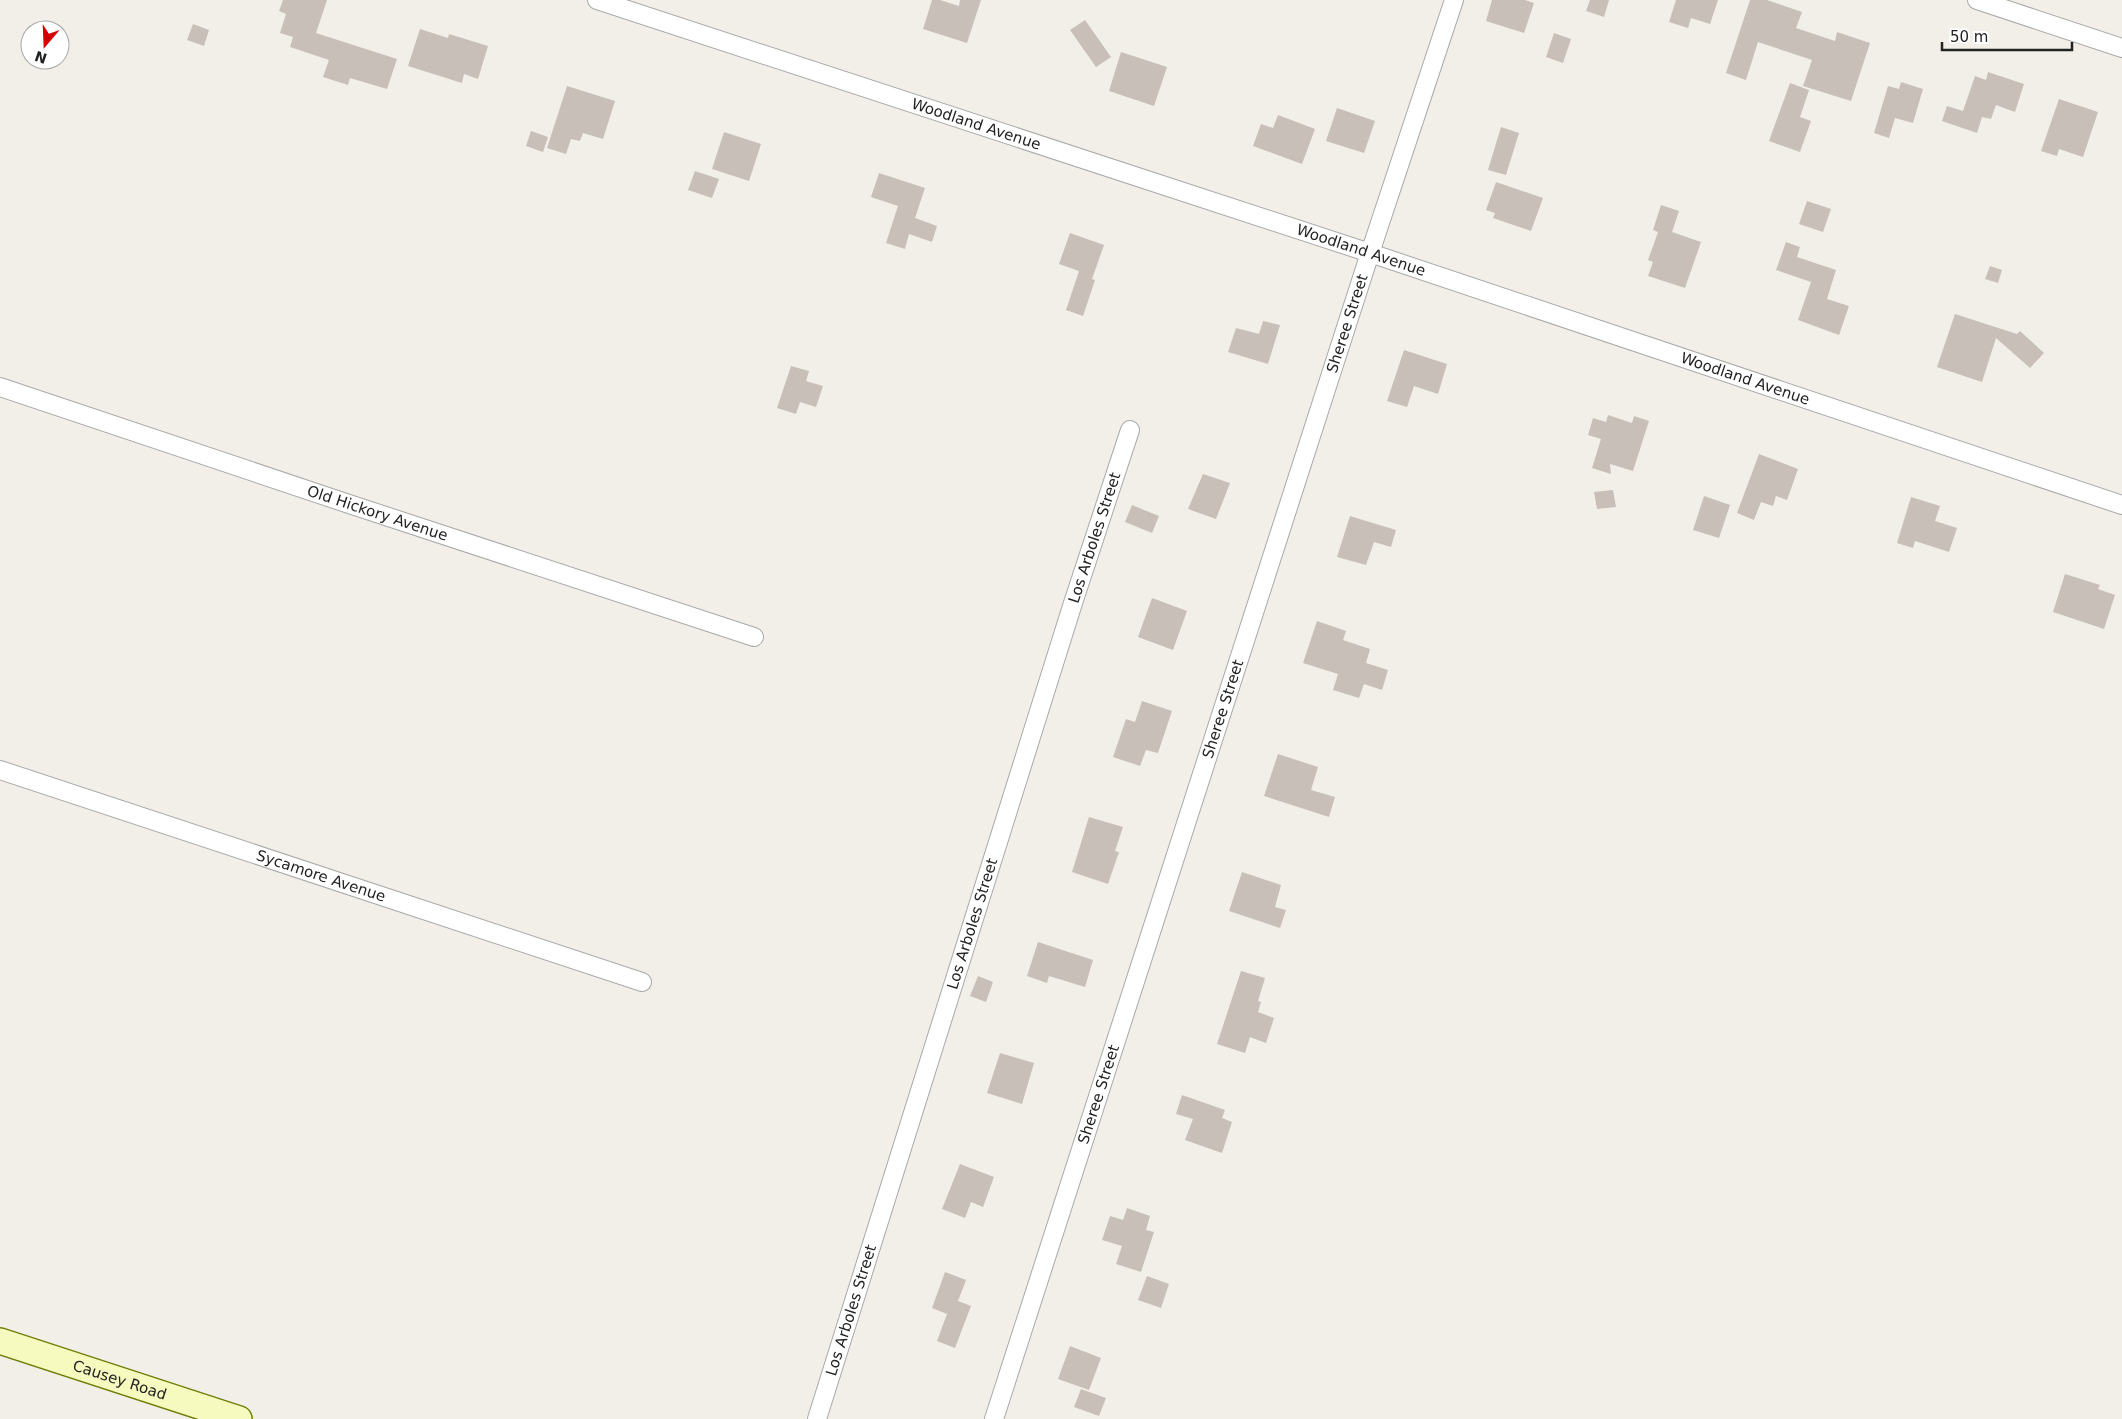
<svg xmlns="http://www.w3.org/2000/svg" width="2122" height="1419" viewBox="0 0 2122 1419" font-family="'DejaVu Sans',sans-serif">
<style>
.building{fill:#c7bfb8}
.lines{fill:none;stroke-linecap:round;stroke-linejoin:round}
.street-casing{stroke:#a9a9a9;stroke-width:20}
.secondary-casing{stroke:#707d05;stroke-width:28}
.street{stroke:#fff;stroke-width:18}
.secondary{stroke:#f7fabf;stroke-width:25}
.labels{text-anchor:middle;dominant-baseline:central;stroke-width:4;stroke-linejoin:round;paint-order:stroke}
.street-label{font-size:15px;fill:#222;stroke:#fff}
</style>
<rect width="100%" height="100%" fill="#f2efe9"/>
<!-- building -->
<path class="building" d="M 283,0 L 327,0 L 316,33 L 397,59 L 387,89 L 350,78 L 348,85 L 323,77 L 329,60 L 290,47 L 293,37 L 280,33 L 286,14 L 279,11 Z
M 932,0 L 940,0 L 959,6 L 960,0 L 981,0 L 967,43 L 923,29 Z
M 1492,0 L 1525,0 L 1534,3 L 1524,33 L 1486,21 Z
M 1590,0 L 1609,0 L 1604,17 L 1586,11 Z
M 1676,0 L 1718,0 L 1710,24 L 1691,18 L 1688,28 L 1669,22 Z
M 1750,0 L 1767,0 L 1802,12 L 1796,28 L 1835,41 L 1837,32 L 1870,43 L 1851,101 L 1803,86 L 1812,60 L 1758,42 L 1746,80 L 1726,73 Z
M 1085,20 L 1111,57 L 1096,67 L 1070,30 Z
M 193,24 L 209,30 L 204,46 L 187,40 Z
M 420,29 L 448,38 L 449,34 L 488,46 L 478,79 L 464,74 L 462,83 L 408,66 Z
M 1554,33 L 1571,39 L 1563,63 L 1546,57 Z
M 1121,52 L 1167,67 L 1154,106 L 1109,91 Z
M 1988,72 L 2024,84 L 2015,112 L 1996,105 L 1991,119 L 1982,117 L 1977,133 L 1942,121 L 1947,106 L 1963,111 L 1975,76 L 1986,80 Z
M 1901,82 L 1923,89 L 1913,123 L 1895,118 L 1889,138 L 1874,133 L 1888,86 L 1899,89 Z
M 1790,83 L 1809,90 L 1800,117 L 1811,121 L 1800,152 L 1769,141 Z
M 567,86 L 615,101 L 603,139 L 583,133 L 580,141 L 571,139 L 566,154 L 547,148 Z
M 2059,99 L 2098,112 L 2083,157 L 2059,149 L 2057,156 L 2041,151 Z
M 1337,108 L 1375,121 L 1364,153 L 1326,141 Z
M 1278,115 L 1315,129 L 1302,164 L 1253,146 L 1261,124 L 1273,128 Z
M 1501,127 L 1519,133 L 1506,175 L 1488,170 Z
M 531,131 L 548,137 L 543,152 L 526,146 Z
M 724,132 L 761,144 L 749,181 L 712,169 Z
M 695,171 L 719,179 L 712,198 L 688,190 Z
M 879,173 L 925,188 L 915,218 L 937,226 L 932,242 L 909,234 L 905,249 L 886,243 L 898,206 L 871,197 Z
M 1496,182 L 1543,198 L 1531,231 L 1493,218 L 1495,213 L 1486,210 Z
M 1807,201 L 1831,209 L 1823,232 L 1799,224 Z
M 1661,205 L 1679,211 L 1672,232 L 1701,242 L 1685,288 L 1648,276 L 1653,262 L 1648,260 L 1658,232 L 1653,230 Z
M 1070,233 L 1104,245 L 1092,279 L 1095,280 L 1083,316 L 1066,310 L 1079,271 L 1059,264 Z
M 1786,242 L 1800,247 L 1797,257 L 1836,270 L 1827,299 L 1849,306 L 1839,335 L 1798,320 L 1811,282 L 1776,270 Z
M 1990,266 L 2002,270 L 1998,283 L 1985,279 Z
M 1955,314 L 2017,334 L 2020,331 L 2044,353 L 2030,368 L 1996,338 L 1982,382 L 1937,367 Z
M 1263,321 L 1280,325 L 1268,364 L 1228,352 L 1236,328 L 1259,334 Z
M 1404,350 L 1447,364 L 1438,394 L 1414,386 L 1407,407 L 1387,401 Z
M 791,366 L 809,371 L 806,381 L 823,386 L 816,407 L 800,402 L 796,414 L 777,408 Z
M 1608,415 L 1632,423 L 1634,416 L 1649,421 L 1633,471 L 1610,464 L 1611,474 L 1592,468 L 1601,439 L 1588,435 L 1593,418 L 1606,422 Z
M 1759,454 L 1798,469 L 1787,500 L 1776,496 L 1773,506 L 1761,502 L 1754,520 L 1737,513 Z
M 1203,474 L 1230,483 L 1216,519 L 1188,509 Z
M 1613,490 L 1616,507 L 1597,509 L 1594,492 Z
M 1704,496 L 1730,505 L 1719,538 L 1693,530 Z
M 1911,497 L 1940,506 L 1935,521 L 1957,528 L 1949,552 L 1915,541 L 1913,548 L 1897,543 Z
M 1132,505 L 1159,516 L 1152,533 L 1125,522 Z
M 1350,516 L 1396,530 L 1391,547 L 1374,542 L 1366,565 L 1337,557 Z
M 2065,574 L 2100,585 L 2098,589 L 2115,595 L 2104,629 L 2053,612 Z
M 1152,598 L 1187,611 L 1173,650 L 1138,637 Z
M 1317,621 L 1346,631 L 1343,640 L 1370,649 L 1366,663 L 1388,670 L 1382,690 L 1364,684 L 1359,698 L 1333,690 L 1338,674 L 1303,663 Z
M 1142,701 L 1172,711 L 1158,753 L 1146,750 L 1140,766 L 1113,757 L 1126,719 L 1135,722 Z
M 1278,754 L 1318,767 L 1311,790 L 1335,797 L 1329,817 L 1264,796 Z
M 1089,817 L 1123,827 L 1115,851 L 1119,852 L 1108,884 L 1072,872 Z
M 1242,872 L 1281,885 L 1275,907 L 1286,910 L 1280,928 L 1229,911 Z
M 1038,942 L 1093,960 L 1085,987 L 1049,976 L 1047,983 L 1027,976 Z
M 1241,971 L 1265,978 L 1258,1001 L 1261,1002 L 1258,1012 L 1274,1018 L 1266,1043 L 1250,1037 L 1245,1053 L 1217,1044 Z
M 978,976 L 993,982 L 986,1002 L 970,996 Z
M 1000,1053 L 1034,1063 L 1022,1104 L 987,1093 Z
M 1182,1095 L 1225,1110 L 1222,1118 L 1232,1122 L 1222,1153 L 1185,1140 L 1193,1119 L 1176,1114 Z
M 960,1164 L 994,1177 L 983,1207 L 971,1202 L 965,1218 L 942,1209 Z
M 1127,1208 L 1150,1216 L 1146,1230 L 1154,1232 L 1141,1272 L 1116,1264 L 1122,1246 L 1102,1240 L 1110,1216 L 1123,1220 Z
M 945,1272 L 966,1280 L 958,1301 L 971,1306 L 955,1348 L 937,1341 L 947,1314 L 932,1308 Z
M 1147,1276 L 1169,1284 L 1161,1308 L 1138,1300 Z
M 1070,1346 L 1101,1358 L 1089,1390 L 1058,1379 Z
M 1081,1389 L 1106,1398 L 1099,1416 L 1074,1407 Z"/>
<g class="lines">
<!-- street casing -->
<g class="street-casing">
<g id="street">
<path id="s1" d="M 597,0 L 1370,253 L 2122,505"/>
<path d="M 1977,0 L 2122,48"/>
<path id="s2" d="M 0,387 L 349,504 L 754,637"/>
<path id="s3" d="M 0,770 L 642,982"/>
<path id="s4" d="M 817,1419 L 1073,603 L 1130,430"/>
<path id="s5" d="M 994,1419 L 1370,253 L 1454,0"/>
</g>
</g>
<!-- secondary casing -->
<g class="secondary-casing">
<g id="secondary">
<path id="s6" d="M 0,1341 L 239,1419"/>
</g>
</g>
<!-- street -->
<use href="#street" class="street"/>
<!-- secondary -->
<use href="#secondary" class="secondary"/>
</g>
<g class="labels">
<!-- street labels -->
<g class="street-label">
<text stroke="none"><textPath href="#s1" startOffset="399">Woodland Avenue</textPath></text>
<text stroke="none"><textPath href="#s1" startOffset="804">Woodland Avenue</textPath></text>
<text stroke="none"><textPath href="#s5" startOffset="1151">Sheree Street</textPath></text>
<text stroke="none"><textPath href="#s1" startOffset="1209">Woodland Avenue</textPath></text>
<text stroke="none"><textPath href="#s2" startOffset="398">Old Hickory Avenue</textPath></text>
<text stroke="none"><textPath href="#s4" startOffset="924">Los Arboles Street</textPath></text>
<text stroke="none"><textPath href="#s5" startOffset="746">Sheree Street</textPath></text>
<text stroke="none"><textPath href="#s3" startOffset="338">Sycamore Avenue</textPath></text>
<text stroke="none"><textPath href="#s4" startOffset="519">Los Arboles Street</textPath></text>
<text stroke="none"><textPath href="#s5" startOffset="341">Sheree Street</textPath></text>
<text stroke="none"><textPath href="#s4" startOffset="114">Los Arboles Street</textPath></text>
<text stroke="none"><textPath href="#s6" startOffset="126">Causey Road</textPath></text>
</g>
</g>
<!-- north arrow -->
<g transform="translate(45 45) rotate(199)"><circle r="24" fill="#ffffff" stroke="#a7a7a7"/>
<path d="M0-4L9 19L0 12L-9 19Z" fill="#d40000"/>
<text y="-8" font-size="14" font-weight="bold" text-anchor="middle" fill="#222222">N</text>
</g>
<!-- scale -->
<path d="M1942 42v8h130v-8" fill="none" stroke="#222222" stroke-width="2.5"/>
<text x="1950" y="42" font-size="15" fill="#222222" stroke="#ffffff" stroke-width="4" paint-order="stroke">50 m</text>
</svg>
